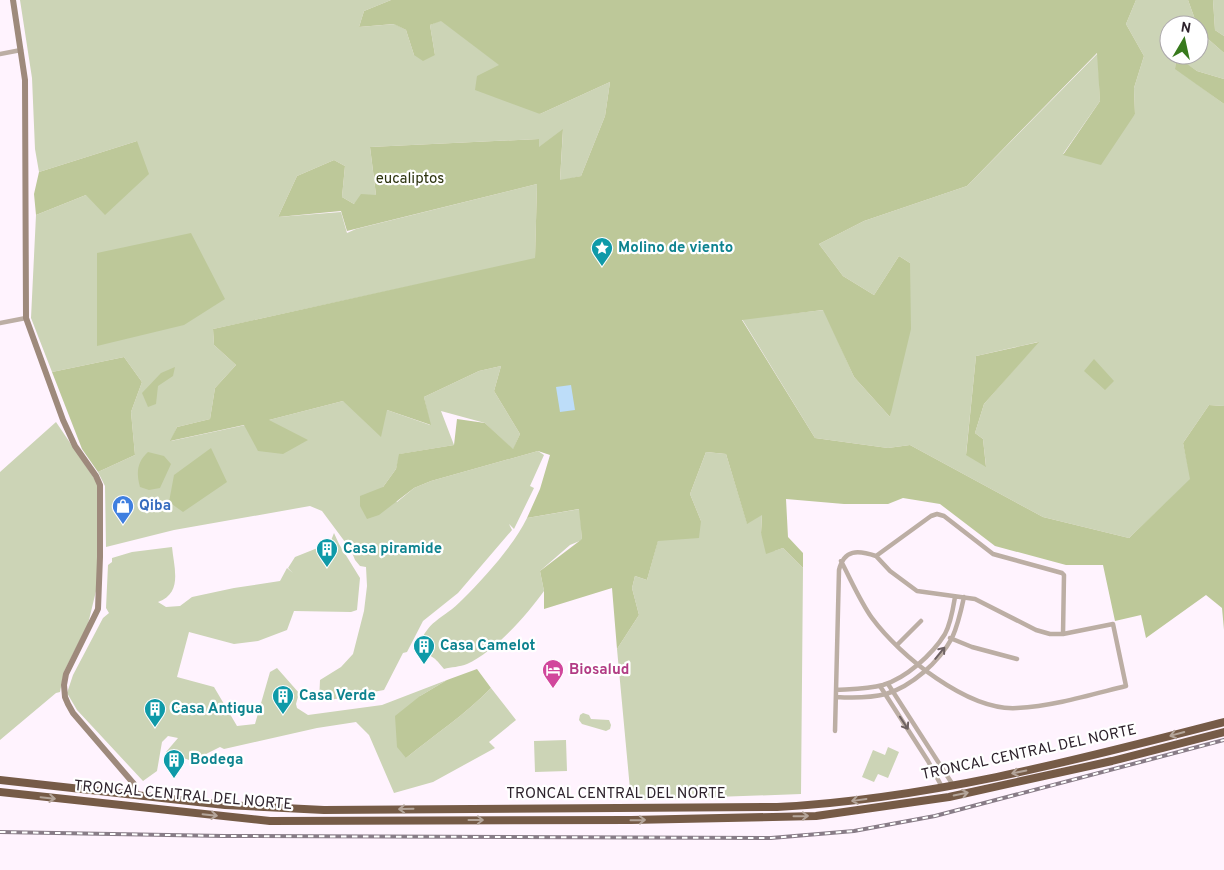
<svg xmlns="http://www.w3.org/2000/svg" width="1224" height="870" viewBox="0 0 1224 870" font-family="Overpass,sans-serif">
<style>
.green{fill:#ccd4b6;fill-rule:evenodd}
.forest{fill:#bdc899}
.water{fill:#bdddf9}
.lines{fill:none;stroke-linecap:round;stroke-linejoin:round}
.street{stroke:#bcaea4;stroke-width:4.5}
.secondary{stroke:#9e8a7c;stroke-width:6}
.highway{stroke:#765b47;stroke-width:8}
.rail-casing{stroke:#887c87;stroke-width:4}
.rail{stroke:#fff;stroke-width:2;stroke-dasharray:5.5;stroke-linecap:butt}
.oneway{stroke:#6e6263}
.oneway2{stroke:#b4a59a}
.labels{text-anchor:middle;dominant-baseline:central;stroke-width:4.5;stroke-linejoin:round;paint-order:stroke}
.park-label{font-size:15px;fill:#2c330e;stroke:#fff}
.culture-label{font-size:15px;font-weight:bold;fill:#0d838f;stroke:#fff;text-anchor:start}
.shop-label{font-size:15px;font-weight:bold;fill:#366cbe;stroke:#fff;text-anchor:start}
.hotel-label{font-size:15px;font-weight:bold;fill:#b23c85;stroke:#fff;text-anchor:start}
.street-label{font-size:15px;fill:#2e232d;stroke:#fff}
</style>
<rect width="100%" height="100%" fill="#fff3fe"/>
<!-- green -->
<path class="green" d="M 20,0 L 391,0 L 364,11 L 359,27 L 395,24 L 406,30 L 414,55 L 435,55 L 430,25 L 441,20 L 500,65 L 540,114 L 610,82 L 605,116 L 581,176 L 560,181 L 563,130 L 539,148 L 539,139 L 370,147 L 376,195 L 354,204 L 342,197 L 345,166 L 334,160 L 297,176 L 278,217 L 341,212 L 347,233 L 356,229 L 537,184 L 535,259 L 213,329 L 214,345 L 236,365 L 215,388 L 210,419 L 177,427 L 171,441 L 269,420 L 343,401 L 387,410 L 430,425 L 424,397 L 479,371 L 501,366 L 494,391 L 520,434 L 513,450 L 485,423 L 441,411 L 454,445 L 400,454 L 396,469 L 383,487 L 397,502 L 414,488 L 431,481 L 538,451 L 544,455 L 530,486 L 534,488 L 514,529 L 509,524 L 512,530 L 458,593 L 423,621 L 407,652 L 403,653 L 384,690 L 319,702 L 320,680 L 341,667 L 353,654 L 364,611 L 367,586 L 366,567 L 360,566 L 355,560 L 351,550 L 322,511 L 310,506 L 174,530 L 106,547 L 105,486 L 98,472 L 135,455 L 131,412 L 142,382 L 124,357 L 52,372 L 31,318 L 36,215 L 86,195 L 137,141 L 39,172 L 35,149 L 32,78 Z
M 1136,0 L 1188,0 L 1197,25 L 1169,25 L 1169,55 L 1199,55 L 1199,31 L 1224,53 L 1224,79 L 1197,71 L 1176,57 L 1175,68 L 1224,104 L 1224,406 L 1209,405 L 1183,443 L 1191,479 L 1129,538 L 1043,517 L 910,445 L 888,448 L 815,438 L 742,319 L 824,310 L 854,377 L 890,417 L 910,263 L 899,256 L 874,295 L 843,276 L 819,244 L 864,221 L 967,186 L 1098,53 L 1100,101 L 1063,154 L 1135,114 L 1134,88 L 1144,56 L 1126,24 ZM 1038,342 L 984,404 L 975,433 L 983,439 L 986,466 L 966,454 L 976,356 Z
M 1213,0 L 1224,0 L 1224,36 L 1215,30 Z
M 56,422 L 98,484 L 98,509 L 97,587 L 88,624 L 64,672 L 60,692 L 56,693 L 0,740 L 0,472 Z
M 706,452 L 726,454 L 747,523 L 762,514 L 761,533 L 774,551 L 783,548 L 803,568 L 801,794 L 631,800 L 617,649 L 639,615 L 632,588 L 635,576 L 647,580 L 658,540 L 701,521 L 690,494 Z
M 580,509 L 582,540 L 570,545 L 540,571 L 544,591 C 527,615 494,652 467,664 C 460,667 451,667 444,669 C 435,658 431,653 416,653 C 427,618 442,621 463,599 C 484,578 514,545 527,518 Z
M 334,533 L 339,544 L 360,578 L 357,610 L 351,612 L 294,611 L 287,630 L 258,641 L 234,644 L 189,632 L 177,677 L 214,687 L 237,726 L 255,724 L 270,672 L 277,668 L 299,693 L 296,704 L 297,708 L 308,715 L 382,705 L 447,680 L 420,696 L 406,758 C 434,735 465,715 491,688 L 516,720 L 489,742 L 495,748 L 433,782 L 394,793 L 369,735 L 356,722 L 317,728 L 224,749 L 220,747 L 192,761 L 166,752 L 178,738 L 168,736 L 162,742 L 157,771 L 143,781 L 77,710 L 67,693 L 73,675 L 103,618 L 109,613 L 106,608 L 108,565 L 112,562 L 112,558 L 132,552 L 172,547 C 174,568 183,593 158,602 L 166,607 L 180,606 L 192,597 L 234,588 L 280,581 L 287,568 L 293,573 L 288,568 L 295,557 L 330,543 Z
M 583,713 L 589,715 L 591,719 L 609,720 L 611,725 L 610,729 L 606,731 L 582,724 L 579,720 L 580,715 Z
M 566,740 L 567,771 L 535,772 L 534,741 Z
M 888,747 L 899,752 L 888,778 L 878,774 L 874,782 L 862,777 L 873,750 L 885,755 Z"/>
<!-- forest -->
<path class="forest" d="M 391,0 L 1136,0 L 1126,24 L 1144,56 L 1134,88 L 1135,114 L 1101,165 L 1063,155 L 1100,101 L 1097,53 L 967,186 L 864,221 L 819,244 L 843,276 L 874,295 L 899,256 L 910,263 L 911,329 L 890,417 L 854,377 L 823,310 L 742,320 L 815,438 L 888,448 L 910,445 L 1043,517 L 1129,538 L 1190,479 L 1183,443 L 1209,405 L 1224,406 L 1224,630 L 1222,608 L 1206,595 L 1146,638 L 1141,615 L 1115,621 L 1103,565 L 1066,565 L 995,546 L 940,504 L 903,498 L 888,504 L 844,504 L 786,499 L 788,537 L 803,553 L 803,568 L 783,548 L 766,554 L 761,533 L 762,515 L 747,524 L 726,454 L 706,452 L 690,494 L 701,521 L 699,538 L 658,541 L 647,580 L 635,576 L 632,588 L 639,615 L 617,649 L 612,588 L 544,609 L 544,591 L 540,571 L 582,539 L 579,509 L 527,518 L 540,489 L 550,455 L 538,451 L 431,481 L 414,488 L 379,515 L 367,519 L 360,506 L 360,496 L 383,487 L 396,469 L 399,454 L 454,445 L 457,419 L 485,423 L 513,449 L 520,434 L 494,391 L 501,366 L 479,371 L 424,397 L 431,425 L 387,410 L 381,437 L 343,401 L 269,420 L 308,440 L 283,454 L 258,451 L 244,425 L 170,441 L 177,427 L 210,419 L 215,388 L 236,365 L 214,345 L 213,329 L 535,258 L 537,184 L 347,231 L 341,211 L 278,217 L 297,176 L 334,160 L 345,166 L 342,197 L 354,204 L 361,194 L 376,195 L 370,147 L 539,139 L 539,147 L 563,129 L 560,180 L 581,176 L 605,116 L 610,82 L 540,114 L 475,90 L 477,76 L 499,65 L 441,21 L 430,25 L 435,55 L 423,61 L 414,55 L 406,30 L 394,24 L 359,27 L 364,11 Z
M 1188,0 L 1213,0 L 1215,30 L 1224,36 L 1224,53 L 1199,31 L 1199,25 L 1197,25 Z
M 1176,56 L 1197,71 L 1224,79 L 1224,104 L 1175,69 Z
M 137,141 L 149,174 L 105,215 L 86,195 L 36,215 L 34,194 L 39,172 Z
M 191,233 L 225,299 L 184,325 L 97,346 L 97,253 Z
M 1039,342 L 984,404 L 975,433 L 983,439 L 986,467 L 966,455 L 976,356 Z
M 124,357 L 142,382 L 131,412 L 135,455 L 98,472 L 82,449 L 52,372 Z
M 1094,359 L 1114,381 L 1105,390 L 1084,371 Z
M 175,367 L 173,376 L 158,386 L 156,404 L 148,407 L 142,393 L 161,373 Z
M 211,448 L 227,482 L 183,512 L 169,502 L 174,475 Z
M 148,452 L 164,456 L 171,464 L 160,488 L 149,490 L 140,487 C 136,473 137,462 148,452 Z
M 477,669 L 491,688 C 465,715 434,735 406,758 L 397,747 L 395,716 L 420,696 L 447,680 Z"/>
<!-- water -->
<path class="water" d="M 571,385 L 575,410 L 560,412 L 556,387 Z"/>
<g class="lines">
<!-- street -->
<path class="street" d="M 0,54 L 21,50
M 0,323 L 26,318
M 841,561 C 851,580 860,601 872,618 C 900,656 968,711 1017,708 C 1054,706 1090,695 1126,686 L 1113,624 L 1063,634 L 1050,634 L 1036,630 L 975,599 L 917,591 L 890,571 L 876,556
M 950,638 L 972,647 L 1017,659
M 897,645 L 921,621
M 888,684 L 953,785
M 880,686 L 928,761 L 942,787
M 836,690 C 852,689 868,689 883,685 C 906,678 932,655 945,634 C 951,623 953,609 955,597
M 836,697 C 852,698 870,698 886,694 C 912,686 939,662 952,638 C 958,625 961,611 964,597
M 835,731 L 839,570 C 844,549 858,550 876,556 L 931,516 L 937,514 L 944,516 L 993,554 L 1062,573 L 1064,575 L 1063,634"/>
<!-- secondary -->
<path class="secondary" d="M 13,0 L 25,80 L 26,318 L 63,420 L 75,446 L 96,476 L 100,485 L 100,557 L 98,609 L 66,674 L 64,685 L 65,697 L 68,704 L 73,713 L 134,784 L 136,794"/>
<!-- highway -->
<path class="highway" d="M 0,780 L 225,805 L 324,810 L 777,807 C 929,799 1077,760 1224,722
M 0,792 L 270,821 L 631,820 L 816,816 L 949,797 L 1112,761 L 1224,732"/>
<!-- rail casing -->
<g class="rail-casing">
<path id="rail" d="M 0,832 L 224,836 L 771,838 L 854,831 L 935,816 L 1224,740"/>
</g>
<!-- rail -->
<use href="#rail" class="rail"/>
</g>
<!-- one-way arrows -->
<defs><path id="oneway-shaft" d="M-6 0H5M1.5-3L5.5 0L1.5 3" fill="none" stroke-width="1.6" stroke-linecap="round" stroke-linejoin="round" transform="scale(1.25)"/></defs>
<g class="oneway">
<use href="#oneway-shaft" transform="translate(940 653) rotate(-51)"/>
<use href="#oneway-shaft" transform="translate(904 723) rotate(57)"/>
</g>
<g class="oneway2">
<use href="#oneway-shaft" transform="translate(1177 734) rotate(165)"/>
<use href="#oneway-shaft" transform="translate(1019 772) rotate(168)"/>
<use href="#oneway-shaft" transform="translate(961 794) rotate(-12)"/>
<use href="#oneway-shaft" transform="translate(48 798) rotate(6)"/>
<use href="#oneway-shaft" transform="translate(859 800) rotate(172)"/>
<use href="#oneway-shaft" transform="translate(406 809) rotate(179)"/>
<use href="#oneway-shaft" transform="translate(210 815) rotate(6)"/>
<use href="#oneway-shaft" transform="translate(801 816) rotate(-1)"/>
<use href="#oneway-shaft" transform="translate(476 820)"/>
<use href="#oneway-shaft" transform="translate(638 820) rotate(-1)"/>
</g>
<!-- icons -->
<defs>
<g id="sight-pin" transform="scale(1.125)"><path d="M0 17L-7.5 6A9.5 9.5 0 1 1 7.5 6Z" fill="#0f9aa8" stroke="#fff"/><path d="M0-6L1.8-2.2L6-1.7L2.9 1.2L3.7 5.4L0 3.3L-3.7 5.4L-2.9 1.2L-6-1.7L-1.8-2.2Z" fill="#fff"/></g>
<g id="shop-pin" transform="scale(1.125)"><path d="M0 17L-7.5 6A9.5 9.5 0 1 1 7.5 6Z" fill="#3f7fe0" stroke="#fff"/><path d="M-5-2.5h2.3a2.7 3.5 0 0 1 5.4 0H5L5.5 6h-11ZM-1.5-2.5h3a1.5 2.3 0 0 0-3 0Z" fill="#fff"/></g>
<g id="building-pin" transform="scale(1.125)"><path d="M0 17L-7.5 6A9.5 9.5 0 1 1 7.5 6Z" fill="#0f9aa8" stroke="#fff"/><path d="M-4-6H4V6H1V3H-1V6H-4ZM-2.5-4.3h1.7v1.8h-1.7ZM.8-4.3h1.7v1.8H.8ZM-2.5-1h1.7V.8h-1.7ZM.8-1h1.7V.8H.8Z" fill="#fff"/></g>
<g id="hotel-pin" transform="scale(1.125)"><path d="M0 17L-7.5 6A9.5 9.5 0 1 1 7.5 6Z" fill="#d1479c" stroke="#fff"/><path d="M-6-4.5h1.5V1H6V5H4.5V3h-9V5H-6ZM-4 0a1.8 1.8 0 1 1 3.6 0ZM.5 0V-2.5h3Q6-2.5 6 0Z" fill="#fff"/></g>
</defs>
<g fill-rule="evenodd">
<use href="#sight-pin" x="602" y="248"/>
<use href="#shop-pin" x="123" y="506"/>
<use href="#building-pin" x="327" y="549"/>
<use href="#building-pin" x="424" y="646"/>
<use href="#hotel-pin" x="553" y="670"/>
<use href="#building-pin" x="283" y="696"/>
<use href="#building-pin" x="155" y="709"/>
<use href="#building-pin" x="174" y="760"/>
</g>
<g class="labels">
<!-- park labels -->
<g class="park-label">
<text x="410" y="179">eucaliptos</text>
</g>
<!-- culture labels -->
<g class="culture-label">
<text x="618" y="248">Molino de viento</text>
<text x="343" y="549">Casa piramide</text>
<text x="440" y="646">Casa Camelot</text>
<text x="299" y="696">Casa Verde</text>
<text x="171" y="709">Casa Antigua</text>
<text x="190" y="760">Bodega</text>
</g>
<!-- shop labels -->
<g class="shop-label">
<text x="139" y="506">Qiba</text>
</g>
<!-- hotel labels -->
<g class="hotel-label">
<text x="569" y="670">Biosalud</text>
</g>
<!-- street labels -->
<g class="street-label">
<text transform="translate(1029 753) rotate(-12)">TRONCAL CENTRAL DEL NORTE</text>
<text x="616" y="794">TRONCAL CENTRAL DEL NORTE</text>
<text transform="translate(183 796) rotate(5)">TRONCAL CENTRAL DEL NORTE</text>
</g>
</g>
<!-- north arrow -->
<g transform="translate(1184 40) rotate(9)"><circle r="24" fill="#ffffff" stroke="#aba7ab"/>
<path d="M0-4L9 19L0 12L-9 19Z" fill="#377a1c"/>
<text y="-8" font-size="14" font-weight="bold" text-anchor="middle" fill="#2e232d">N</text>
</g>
</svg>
